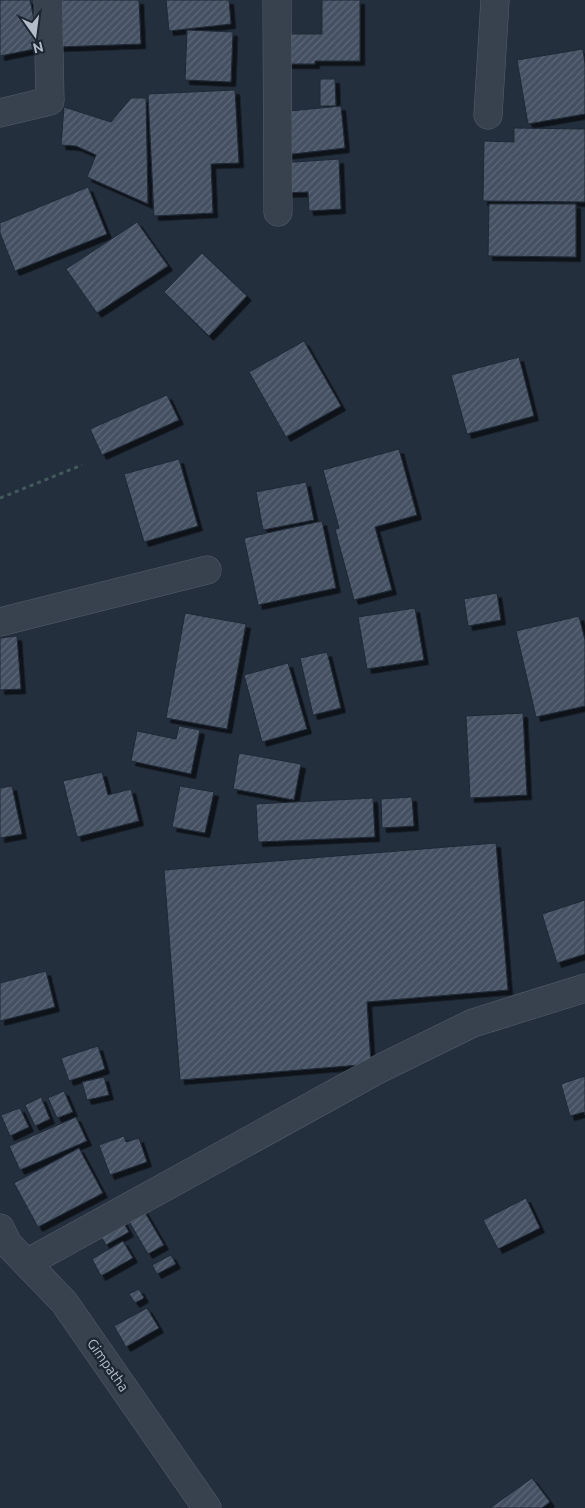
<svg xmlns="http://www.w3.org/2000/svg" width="585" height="1508" viewBox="0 0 585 1508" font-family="Ubuntu,sans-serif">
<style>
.building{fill:url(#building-hatch);stroke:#1f2835;filter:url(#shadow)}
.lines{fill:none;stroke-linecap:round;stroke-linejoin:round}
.minor-casing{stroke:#565f6c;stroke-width:29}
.path{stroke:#44595c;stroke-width:3;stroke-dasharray:4 4;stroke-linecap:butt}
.minor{stroke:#38414e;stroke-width:28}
.labels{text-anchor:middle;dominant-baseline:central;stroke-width:5;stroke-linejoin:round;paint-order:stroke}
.street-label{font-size:14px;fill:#b4bcc9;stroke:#1d2633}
</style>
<defs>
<pattern id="building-hatch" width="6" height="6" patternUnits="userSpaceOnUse" patternTransform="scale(1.25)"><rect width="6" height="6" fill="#455162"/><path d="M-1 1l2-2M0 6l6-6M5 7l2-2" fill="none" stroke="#5d6877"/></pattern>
<filter id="shadow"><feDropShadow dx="4.5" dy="4.5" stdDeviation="0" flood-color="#0009"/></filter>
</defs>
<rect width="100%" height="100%" fill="#242f3e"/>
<!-- building -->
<path class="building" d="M 0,0 L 30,0 L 40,48 L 0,56 Z
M 56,0 L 139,0 L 141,44 L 57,47 Z
M 166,0 L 229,0 L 231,24 L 169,31 Z
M 322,0 L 360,0 L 360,61 L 315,61 L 315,64 L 283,64 L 284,34 L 322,34 Z
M 187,30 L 233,32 L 231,82 L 185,80 Z
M 583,49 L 585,64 L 585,114 L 528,124 L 517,60 Z
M 320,79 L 335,79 L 336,106 L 320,106 Z
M 235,90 L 239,163 L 211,164 L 213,213 L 154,216 L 148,94 Z
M 131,98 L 146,98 L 148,204 L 87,177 L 96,155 L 76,146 L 61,145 L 64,107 L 111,122 Z
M 341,106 L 345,148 L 284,155 L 279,112 Z
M 514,128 L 585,129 L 585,202 L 483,201 L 484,141 L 514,142 Z
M 339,159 L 341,209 L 309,211 L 308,192 L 282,193 L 280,163 Z
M 88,187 L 107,234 L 15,271 L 0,233 L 0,223 Z
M 489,204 L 576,204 L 576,257 L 488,256 Z
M 137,222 L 168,266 L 97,313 L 66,269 Z
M 202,253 L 247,296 L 209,336 L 164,292 Z
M 304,341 L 341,406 L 286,437 L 249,372 Z
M 519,357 L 534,416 L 467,434 L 451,375 Z
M 167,395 L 179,420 L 102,455 L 90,429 Z
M 399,449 L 417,515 L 375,527 L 392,590 L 354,600 L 335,529 L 339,528 L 323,470 Z
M 179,459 L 198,526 L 144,542 L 124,474 Z
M 306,482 L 314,520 L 263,530 L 256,492 Z
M 322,521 L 336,588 L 258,605 L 244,538 Z
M 497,593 L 501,620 L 468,626 L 464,599 Z
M 415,608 L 424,660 L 367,669 L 358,617 Z
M 185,613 L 246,624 L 227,729 L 166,718 Z
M 579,616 L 585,640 L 585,706 L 536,717 L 516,631 Z
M 17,636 L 21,689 L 0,690 L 0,638 Z
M 327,652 L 341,708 L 313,715 L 300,658 Z
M 288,663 L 307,729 L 262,742 L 244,675 Z
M 523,713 L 527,795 L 470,798 L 466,716 Z
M 179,726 L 200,730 L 191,774 L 131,761 L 137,731 L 176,739 Z
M 239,753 L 301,764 L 294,800 L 233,789 Z
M 102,772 L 108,795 L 131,789 L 139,821 L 77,837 L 63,781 Z
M 12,786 L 22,834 L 0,838 L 0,788 Z
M 180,786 L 214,792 L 205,833 L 172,827 Z
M 412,797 L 414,826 L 382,828 L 381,799 Z
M 373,798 L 375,837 L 258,842 L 256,804 Z
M 496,843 L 508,990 L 367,1002 L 371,1064 L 180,1080 L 164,870 Z
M 585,900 L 585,954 L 557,963 L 542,914 Z
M 46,971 L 55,1007 L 0,1021 L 0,983 Z
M 98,1046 L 105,1069 L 69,1081 L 61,1058 Z
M 585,1076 L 585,1115 L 584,1112 L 570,1116 L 561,1084 Z
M 104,1077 L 109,1095 L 87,1100 L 82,1082 Z
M 64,1091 L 73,1112 L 57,1118 L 48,1098 Z
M 41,1097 L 50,1119 L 35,1126 L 25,1105 Z
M 20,1108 L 29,1127 L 10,1136 L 1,1115 Z
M 76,1117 L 87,1141 L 20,1170 L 9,1146 Z
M 124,1136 L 126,1142 L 139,1138 L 147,1162 L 110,1175 L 99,1145 Z
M 79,1148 L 103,1193 L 38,1227 L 14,1183 Z
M 526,1198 L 540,1228 L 498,1249 L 483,1220 Z
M 143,1209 L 164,1245 L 148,1254 L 127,1218 Z
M 121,1218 L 129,1232 L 106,1245 L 98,1231 Z
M 123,1241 L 133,1258 L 101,1276 L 92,1259 Z
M 171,1255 L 176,1264 L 157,1274 L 152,1265 Z
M 139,1289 L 144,1298 L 135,1303 L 129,1294 Z
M 147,1308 L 159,1328 L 126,1347 L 114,1326 Z
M 532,1478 L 550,1502 L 542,1508 L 490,1508 Z"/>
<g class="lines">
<!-- minor casing -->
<g class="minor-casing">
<path id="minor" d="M 277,0 L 278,212
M 0,113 L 50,101 L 48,0
M 488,115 L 495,0
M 0,622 L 207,570
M 0,1228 L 8,1244 L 64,1302 L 207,1508
M 27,1263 L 377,1070 L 473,1023 L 585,988"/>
</g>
<!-- path -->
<path class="path" d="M 0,498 L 82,465"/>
<!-- minor -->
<use href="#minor" class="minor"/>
</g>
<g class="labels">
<!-- street labels -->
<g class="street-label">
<text transform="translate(108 1365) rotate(55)">Gimpatha</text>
</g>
</g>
<!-- north arrow -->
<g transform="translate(35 35) rotate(166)" stroke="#1d2633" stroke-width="4" paint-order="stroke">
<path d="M0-4L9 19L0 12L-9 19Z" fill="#b4bcc9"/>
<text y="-8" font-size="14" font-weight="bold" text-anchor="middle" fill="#b4bcc9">N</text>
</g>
</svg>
